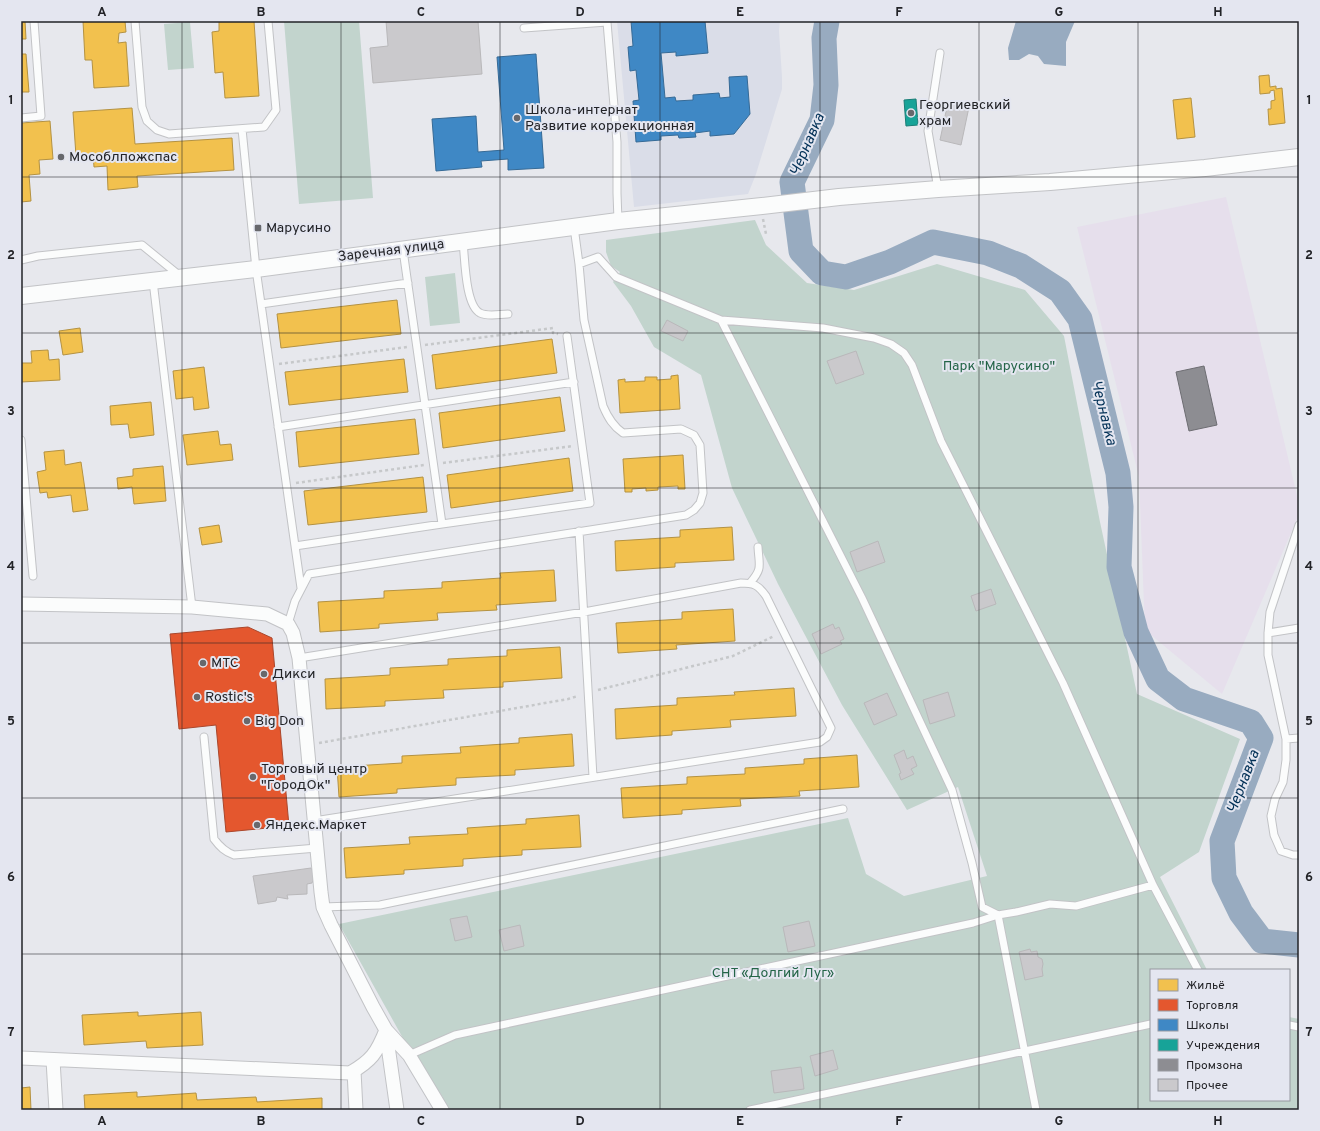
<svg xmlns="http://www.w3.org/2000/svg" width="1320" height="1131" viewBox="0 0 1320 1131" font-family="Overpass,sans-serif">
<style>
.industrial{fill:#e6dfec}
.built{fill:#dadde8}
.green{fill:#c2d4cd}
.water{fill:#98abc0}
.homes{fill:#f2c14e;stroke:#b49242}
.shops{fill:#e4572e;stroke:#aa472c}
.schools{fill:#3f88c5;stroke:#366a96}
.public{fill:#17a398;stroke:#1a7d76}
.industry{fill:#8d8d92;stroke:#6d6d72}
.lines{fill:none;stroke-linecap:round;stroke-linejoin:round}
.river{stroke:#98abc0;stroke-width:25}
.building{fill:#cac9cc;stroke:#b9b8ba}
.service-casing{stroke:#c2c3c6;stroke-width:9}
.minor-casing{stroke:#c2c3c6;stroke-width:15}
.tertiary-casing{stroke:#c2c3c6;stroke-width:18}
.path{stroke:#c6c8ca;stroke-width:2.5;stroke-dasharray:3 3;stroke-linecap:butt}
.service{stroke:#fbfcfc;stroke-width:7}
.minor{stroke:#fbfcfc;stroke-width:13}
.tertiary{stroke:#fbfcfc;stroke-width:16}
.grid{fill:none;stroke:#222327;stroke-width:1;stroke-opacity:0.55}
.poi-dot{fill:#67686c;stroke:#e4e6f0;stroke-width:1.5}
.labels{text-anchor:middle;dominant-baseline:central;stroke-width:4;stroke-linejoin:round;paint-order:stroke}
.poi-label{font-size:14px;fill:#222327;stroke:#e4e6f0;text-anchor:start}
.street-label{font-size:14px;fill:#222327;stroke:#e4e6f0}
.park-label{font-size:14px;fill:#246548;stroke:#e4e6f0}
.water-label{font-size:15px;font-style:italic;fill:#023056;stroke:#e4e6f0}
.neatline{fill:none;stroke:#222327;stroke-width:1.5}
.grid-label{font-size:13px;text-anchor:middle;font-weight:bold;fill:#222327}
</style>
<rect width="100%" height="100%" fill="#e7e8ed"/>
<!-- industrial -->
<path class="industrial" d="M 1226,197 L 1299,504 L 1299,514 L 1222,694 L 1145,630 L 1139,477 L 1077,227 Z"/>
<!-- built -->
<path class="built" d="M 617,21 L 780,21 L 779,31 L 782,77 L 782,89 L 756,174 L 748,194 L 634,207 Z"/>
<!-- green -->
<path class="green" d="M 284,21 L 359,21 L 373,198 L 299,204 Z
M 190,22 L 194,68 L 168,70 L 164,24 Z
M 755,220 L 766,245 L 807,283 L 854,290 L 937,264 L 1025,290 L 1064,336 L 1100,522 L 1137,694 L 1240,739 L 1199,852 L 1160,877 L 1207,970 L 1151,970 L 1151,1100 L 1289,1100 L 1289,1017 L 1299,1019 L 1299,1110 L 448,1110 L 442,1096 L 404,1040 L 339,924 L 848,818 L 866,874 L 904,896 L 987,876 L 958,787 L 907,810 L 842,705 L 778,584 L 732,488 L 701,375 L 654,347 L 631,306 L 613,282 L 620,272 L 611,266 L 606,252 L 606,240 Z
M 455,273 L 460,323 L 430,326 L 425,277 Z"/>
<!-- water -->
<path class="water" d="M 1016,21 L 1075,21 L 1066,42 L 1066,66 L 1044,64 L 1038,56 L 1029,54 L 1019,60 L 1009,60 L 1008,48 Z"/>
<!-- homes -->
<path class="homes" d="M 21,21 L 25,21 L 26,39 L 21,39 Z
M 83,21 L 125,21 L 126,32 L 119,33 L 118,43 L 126,42 L 129,86 L 94,88 L 92,60 L 85,60 Z
M 219,21 L 254,21 L 259,96 L 225,98 L 223,72 L 215,73 L 212,32 L 219,31 Z
M 21,54 L 26,54 L 29,92 L 21,92 Z
M 1269,75 L 1270,87 L 1276,86 L 1276,89 L 1282,88 L 1285,123 L 1269,125 L 1268,109 L 1271,109 L 1271,101 L 1275,100 L 1274,90 L 1270,91 L 1270,93 L 1260,94 L 1259,76 Z
M 1191,98 L 1195,137 L 1177,139 L 1173,100 Z
M 132,108 L 135,144 L 232,138 L 234,170 L 137,176 L 138,187 L 108,190 L 107,166 L 94,167 L 93,154 L 76,156 L 73,112 Z
M 50,121 L 53,159 L 39,160 L 40,174 L 29,175 L 31,201 L 21,202 L 21,123 Z
M 397,300 L 401,334 L 281,348 L 277,314 Z
M 80,328 L 83,352 L 63,355 L 59,331 Z
M 552,339 L 557,373 L 436,389 L 432,355 Z
M 48,350 L 49,360 L 59,359 L 60,380 L 21,382 L 21,363 L 32,363 L 31,351 Z
M 404,359 L 408,392 L 289,405 L 285,372 Z
M 204,367 L 209,408 L 194,410 L 193,397 L 176,399 L 173,371 Z
M 678,375 L 680,409 L 620,413 L 618,380 L 625,379 L 625,382 L 645,381 L 645,377 L 657,377 L 657,380 L 671,379 L 671,376 Z
M 560,397 L 565,431 L 443,448 L 439,413 Z
M 151,402 L 154,435 L 130,438 L 128,424 L 111,425 L 110,406 Z
M 415,419 L 419,454 L 299,467 L 296,432 Z
M 218,431 L 220,445 L 231,444 L 233,460 L 187,465 L 183,435 Z
M 64,450 L 65,465 L 81,462 L 88,510 L 73,512 L 71,495 L 48,498 L 47,492 L 40,493 L 37,472 L 46,470 L 44,452 Z
M 683,455 L 685,489 L 678,489 L 678,486 L 658,487 L 658,490 L 646,491 L 646,488 L 632,489 L 632,492 L 625,492 L 623,459 Z
M 569,458 L 573,491 L 451,508 L 447,475 Z
M 163,466 L 166,501 L 134,504 L 132,487 L 118,489 L 117,478 L 133,476 L 133,469 Z
M 423,477 L 427,512 L 308,525 L 304,491 Z
M 219,525 L 222,542 L 202,545 L 199,528 Z
M 732,527 L 734,560 L 675,563 L 675,567 L 616,571 L 615,541 L 680,537 L 680,530 Z
M 554,570 L 556,601 L 496,605 L 497,610 L 437,613 L 438,620 L 379,624 L 379,628 L 320,632 L 318,602 L 384,598 L 384,591 L 442,588 L 442,582 L 501,578 L 500,573 Z
M 733,609 L 735,641 L 676,645 L 677,649 L 618,653 L 616,623 L 682,619 L 682,612 Z
M 560,647 L 562,678 L 503,682 L 503,687 L 443,690 L 444,698 L 385,701 L 385,706 L 326,709 L 325,679 L 390,675 L 390,668 L 448,665 L 448,659 L 507,656 L 507,650 Z
M 794,688 L 796,716 L 730,720 L 731,727 L 672,731 L 672,735 L 616,739 L 615,709 L 677,705 L 677,698 L 735,695 L 734,692 Z
M 572,734 L 574,766 L 515,770 L 515,775 L 456,778 L 456,785 L 397,789 L 397,793 L 339,797 L 337,767 L 402,763 L 402,756 L 461,753 L 460,747 L 519,743 L 519,738 Z
M 857,755 L 859,787 L 799,791 L 800,796 L 740,799 L 741,806 L 682,810 L 682,814 L 623,818 L 621,788 L 687,784 L 687,777 L 745,774 L 745,768 L 804,764 L 804,759 Z
M 579,815 L 581,847 L 522,850 L 522,855 L 463,859 L 463,866 L 404,870 L 404,874 L 346,878 L 344,848 L 410,844 L 409,837 L 468,834 L 467,828 L 526,824 L 526,819 Z
M 138,1012 L 138,1016 L 201,1012 L 203,1045 L 147,1048 L 146,1041 L 84,1045 L 82,1015 Z
M 30,1087 L 31,1110 L 21,1110 L 21,1088 Z
M 137,1092 L 137,1097 L 196,1093 L 197,1100 L 256,1097 L 257,1102 L 322,1098 L 322,1110 L 85,1110 L 84,1095 Z"/>
<!-- shops -->
<path class="shops" d="M 248,627 L 272,638 L 289,826 L 226,832 L 216,725 L 179,729 L 170,634 Z"/>
<!-- schools -->
<path class="schools" d="M 631,21 L 705,21 L 708,53 L 676,56 L 676,52 L 661,53 L 665,98 L 675,97 L 676,101 L 693,100 L 693,95 L 719,93 L 720,98 L 730,97 L 729,77 L 747,76 L 750,114 L 734,134 L 710,136 L 710,131 L 695,133 L 696,137 L 679,138 L 678,135 L 661,136 L 661,140 L 636,142 L 633,101 L 639,100 L 636,70 L 630,71 L 628,47 L 633,46 Z
M 536,54 L 544,168 L 508,170 L 508,159 L 481,161 L 482,167 L 436,171 L 432,119 L 476,116 L 478,152 L 504,150 L 497,57 Z"/>
<!-- public -->
<path class="public" d="M 916,99 L 918,125 L 906,126 L 904,100 Z"/>
<!-- industry -->
<path class="industry" d="M 1204,366 L 1217,425 L 1189,431 L 1176,372 Z"/>
<g class="lines">
<!-- river -->
<path class="river" d="M 827,21 L 824,38 L 826,85 L 822,120 L 792,182 L 801,251 L 822,273 L 846,277 L 890,262 L 933,242 L 988,253 L 1021,266 L 1060,291 L 1080,319 L 1118,473 L 1121,507 L 1119,567 L 1136,632 L 1158,679 L 1184,699 L 1251,722 L 1261,738 L 1222,841 L 1224,878 L 1241,913 L 1262,941 L 1299,945"/>
</g>
<!-- building -->
<path class="building" d="M 386,21 L 478,21 L 482,74 L 373,83 L 370,48 L 388,46 Z
M 948,102 L 969,107 L 961,145 L 940,140 Z
M 667,320 L 688,331 L 683,341 L 661,331 Z
M 856,351 L 864,374 L 836,384 L 827,361 Z
M 878,541 L 885,562 L 857,572 L 850,552 Z
M 991,589 L 996,604 L 976,611 L 971,596 Z
M 833,624 L 835,629 L 839,627 L 844,639 L 840,641 L 842,644 L 821,654 L 812,634 Z
M 948,692 L 955,716 L 930,724 L 923,700 Z
M 887,693 L 897,715 L 874,725 L 864,703 Z
M 904,750 L 907,759 L 913,756 L 917,766 L 911,769 L 914,774 L 901,780 L 899,774 L 901,773 L 894,755 Z
M 311,868 L 315,875 L 312,883 L 307,884 L 307,894 L 287,895 L 288,899 L 277,897 L 276,901 L 258,904 L 253,876 Z
M 467,916 L 472,937 L 455,941 L 450,919 Z
M 809,921 L 815,946 L 788,952 L 783,927 Z
M 520,925 L 524,946 L 504,951 L 499,930 Z
M 1030,949 L 1031,952 L 1037,951 L 1038,957 L 1042,959 L 1043,964 L 1042,969 L 1043,976 L 1025,980 L 1019,952 Z
M 833,1050 L 838,1069 L 815,1076 L 810,1056 Z
M 801,1067 L 804,1089 L 774,1093 L 771,1071 Z"/>
<g class="lines">
<!-- service casing -->
<g class="service-casing">
<path id="service" d="M 135,21 L 142,107 L 147,121 L 157,130 L 169,134 L 264,127 L 276,110 L 268,21
M 524,28 L 607,22 L 617,142 L 617,193 L 618,221
M 21,118 L 41,116 L 34,21
M 242,129 L 256,269 L 261,304
M 938,189 L 928,131 L 940,53
M 574,227 L 579,264 L 598,257 L 616,277 L 721,320 L 862,598 L 952,790 L 972,863 L 982,907 L 998,915 L 1036,1110
M 463,242 C 465,258 465,305 480,313 C 488,317 500,314 508,314
M 403,250 L 442,524
M 21,260 L 38,256 L 142,245 L 180,276
M 153,281 L 192,607
M 408,283 L 261,304 L 295,546 L 442,524 L 590,503 L 567,336
M 721,320 L 823,328 L 874,338 L 891,344 L 904,353 L 912,365 L 941,441 L 1063,683 L 1153,885 L 1198,970
M 278,427 L 574,382
M 21,440 L 33,576
M 1299,525 L 1270,612 L 1268,633 L 1268,655 L 1286,739 L 1286,760 L 1283,782 L 1275,799 L 1271,816 L 1274,835 L 1281,851 L 1293,855 L 1299,855
M 579,531 L 593,777
M 295,546 L 301,588
M 750,583 C 763,568 759,566 758,547
M 288,624 L 295,601 L 309,574 L 686,515 L 694,510 L 700,503 L 703,493 L 700,445 L 694,435 L 681,429 L 623,433 C 613,426 608,418 603,406 L 584,320 L 579,264
M 1268,633 L 1299,628
M 299,658 L 584,612 L 741,583 C 754,583 758,585 766,596 L 831,728 L 827,737 L 820,742 L 314,821
M 204,737 L 214,839 C 220,847 225,852 234,855 L 317,848
M 1286,739 L 1299,738
M 323,907 L 380,905 L 843,809
M 1289,1025 L 1299,1027
M 409,1055 L 455,1035 L 973,923 L 998,915 L 1016,912 L 1050,904 L 1076,906 L 1153,885
M 750,1110 L 1151,1024"/>
</g>
<!-- minor casing -->
<g class="minor-casing">
<path id="minor" d="M 21,604 L 192,607 L 267,614 L 288,624 L 293,633 L 299,658 L 321,892 L 323,907 L 331,925 L 373,1007 L 386,1030 L 409,1055 L 442,1110
M 386,1032 L 397,1110
M 21,1058 L 350,1073 C 371,1061 377,1053 386,1030
M 53,1060 L 56,1110
M 354,1071 L 356,1110"/>
</g>
<!-- tertiary casing -->
<g class="tertiary-casing">
<path id="tertiary" d="M 21,296 L 256,269 L 618,221 L 762,206 L 839,197 L 938,189 L 1050,182 L 1205,168 L 1299,157"/>
</g>
<!-- path -->
<path class="path" d="M 763,219 L 766,234
M 425,345 L 553,328 L 553,333 L 558,334
M 279,364 L 407,347
M 443,463 L 573,446
M 296,483 L 424,465
M 598,690 L 733,656 L 774,636
M 319,743 L 568,699 L 578,696"/>
<!-- service -->
<use href="#service" class="service"/>
<!-- minor -->
<use href="#minor" class="minor"/>
<!-- tertiary -->
<use href="#tertiary" class="tertiary"/>
</g>
<!-- grid -->
<path class="grid" d="M 182,21 L 182,1110M 341,21 L 341,1110M 500,21 L 500,1110M 660,21 L 660,1110M 820,21 L 820,1110M 979,21 L 979,1110M 1138,21 L 1138,1110M 21,177 L 1299,177M 21,333 L 1299,333M 21,488 L 1299,488M 21,643 L 1299,643M 21,798 L 1299,798M 21,954 L 1299,954"/>
<!-- markers -->
<g class="poi-dot">
<circle cx="911" cy="113" r="4"/>
<circle cx="517" cy="118" r="4"/>
<circle cx="61" cy="157" r="4"/>
<rect x="254" y="224" width="8" height="8" rx="2"/>
<circle cx="203" cy="663" r="4"/>
<circle cx="264" cy="674" r="4"/>
<circle cx="197" cy="697" r="4"/>
<circle cx="247" cy="721" r="4"/>
<circle cx="253" cy="777" r="4"/>
<circle cx="257" cy="825" r="4"/>
</g>
<g class="labels">
<!-- poi labels -->
<g class="poi-label">
<text x="919" y="105">Георгиевский<tspan x="919" dy="16">храм</tspan></text>
<text x="525" y="110">Школа-интернат<tspan x="525" dy="16">Развитие коррекционная</tspan></text>
<text x="69" y="157">Мособлпожспас</text>
<text x="266" y="228">Марусино</text>
<text x="211" y="663">МТС</text>
<text x="272" y="674">Дикси</text>
<text x="205" y="697">Rostic's</text>
<text x="255" y="721">Big Don</text>
<text x="261" y="769">Торговый центр<tspan x="261" dy="16">"ГородОк"</tspan></text>
<text x="265" y="825">Яндекс.Маркет</text>
</g>
<!-- street labels -->
<g class="street-label">
<text transform="translate(391 251) rotate(-7)">Заречная улица</text>
</g>
<!-- park labels -->
<g class="park-label">
<text x="999" y="366">Парк "Марусино"</text>
<text x="773" y="973">СНТ «Долгий Луг»</text>
</g>
<!-- water labels -->
<g class="water-label">
<text transform="translate(808 145) rotate(-67)">Чернавка</text>
<text transform="translate(1103 413) rotate(76)">Чернавка</text>
<text transform="translate(1244 782) rotate(-69)">Чернавка</text>
</g>
</g>
<!-- border -->
<rect width="1320" height="1131" fill="none" stroke="#e4e6f0" stroke-width="44"/>
<!-- legend -->
<rect x="1150" y="969" width="140" height="132" fill="#e4e6f0" stroke="#9698a0"/>
<rect x="1158" y="979" width="20" height="12" fill="#f2c14e" stroke="#9698a0"/>
<text x="1186" y="989" font-size="12" fill="#222327">Жильё</text>
<rect x="1158" y="999" width="20" height="12" fill="#e4572e" stroke="#9698a0"/>
<text x="1186" y="1009" font-size="12" fill="#222327">Торговля</text>
<rect x="1158" y="1019" width="20" height="12" fill="#3f88c5" stroke="#9698a0"/>
<text x="1186" y="1029" font-size="12" fill="#222327">Школы</text>
<rect x="1158" y="1039" width="20" height="12" fill="#17a398" stroke="#9698a0"/>
<text x="1186" y="1049" font-size="12" fill="#222327">Учреждения</text>
<rect x="1158" y="1059" width="20" height="12" fill="#8d8d92" stroke="#9698a0"/>
<text x="1186" y="1069" font-size="12" fill="#222327">Промзона</text>
<rect x="1158" y="1079" width="20" height="12" fill="#cac9cc" stroke="#9698a0"/>
<text x="1186" y="1089" font-size="12" fill="#222327">Прочее</text>
<rect x="22" y="22" width="1276" height="1087" class="neatline"/>
<g class="grid-label">
<text x="102" y="16">A</text>
<text x="261" y="16">B</text>
<text x="421" y="16">C</text>
<text x="580" y="16">D</text>
<text x="740" y="16">E</text>
<text x="899" y="16">F</text>
<text x="1059" y="16">G</text>
<text x="1218" y="16">H</text>
<text x="11" y="104">1</text>
<text x="1309" y="104">1</text>
<text x="11" y="259">2</text>
<text x="1309" y="259">2</text>
<text x="11" y="415">3</text>
<text x="1309" y="415">3</text>
<text x="11" y="570">4</text>
<text x="1309" y="570">4</text>
<text x="11" y="725">5</text>
<text x="1309" y="725">5</text>
<text x="11" y="881">6</text>
<text x="1309" y="881">6</text>
<text x="11" y="1036">7</text>
<text x="1309" y="1036">7</text>
<text x="102" y="1125">A</text>
<text x="261" y="1125">B</text>
<text x="421" y="1125">C</text>
<text x="580" y="1125">D</text>
<text x="740" y="1125">E</text>
<text x="899" y="1125">F</text>
<text x="1059" y="1125">G</text>
<text x="1218" y="1125">H</text>
</g>
</svg>
